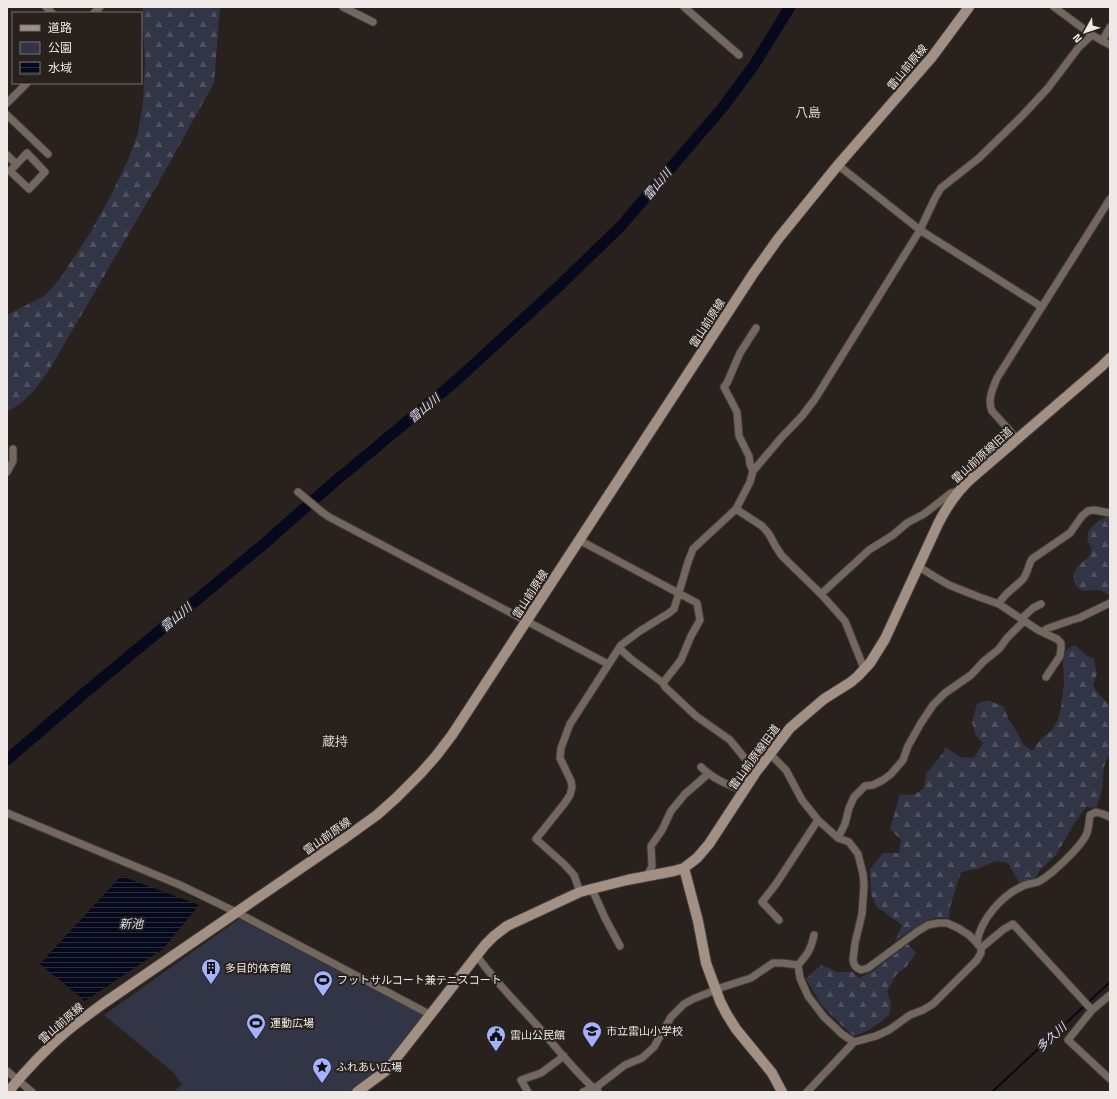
<svg xmlns="http://www.w3.org/2000/svg" width="1117" height="1099" viewBox="0 0 1117 1099" font-family="'Titillium Web','Noto Sans JP',sans-serif">
<style>
.forest{fill:url(#forest-firs)}
.park{fill:#313546}
.water{fill:url(#water-rules)}
.lines{fill:none;stroke-linecap:round;stroke-linejoin:round}
.stream{stroke:#06091b;stroke-width:2}
.river{stroke:#06091b;stroke-width:11}
.street-casing{stroke:#443d39;stroke-width:9}
.secondary-casing{stroke:#443d39;stroke-width:12}
.street{stroke:#736860;stroke-width:7}
.secondary{stroke:#a19083;stroke-width:10}
.labels{text-anchor:middle;dominant-baseline:central;stroke-width:4;stroke-linejoin:round;paint-order:stroke}
.street-label{font-size:11px;fill:#eee9e6;stroke:#28211d}
.poi-label{font-size:11px;fill:#eee9e6;stroke:#28211d;text-anchor:start}
.water-label{font-size:12px;font-style:italic;fill:#d7dffd;stroke:#28211d}
.quarter-label{font-size:13px;fill:#d9d0ca;stroke:#28211d}
</style>
<defs>
<pattern id="forest-firs" width="22" height="20" patternUnits="userSpaceOnUse"><rect width="22" height="20" fill="#313546"/><path d="M5 1l3.5 6h-7zM16 11l3.5 6h-7z" fill="#4f5261"/></pattern>
<pattern id="water-rules" width="6" height="5" patternUnits="userSpaceOnUse"><rect width="6" height="5" fill="#06091b"/><path d="M0 2.5h6" fill="none" stroke="#2b2d3c"/></pattern>
</defs>
<rect width="100%" height="100%" fill="#28211d"/>
<!-- forest -->
<path class="forest" d="M 143,7 L 220,7 L 214,83 L 155,189 L 49,370 C 38,386 25,404 7,411 L 7,315 L 44,296 L 50,290 L 61,277 L 90,233 L 109,199 L 128,160 L 138,133 L 143,103 L 145,60 L 142,17 Z
M 1110,515 L 1110,596 C 1098,587 1096,591 1083,591 C 1070,584 1071,573 1081,563 C 1084,560 1090,557 1091,552 C 1093,548 1089,544 1088,541 C 1084,528 1101,519 1110,515 Z
M 1075,645 L 1086,655 L 1094,659 L 1097,674 L 1093,685 L 1097,692 L 1110,706 L 1110,755 C 1101,764 1104,778 1102,789 C 1101,795 1098,802 1096,808 L 1086,807 L 1076,821 L 1056,855 L 1040,870 L 1034,881 L 1020,884 L 1008,863 L 996,861 L 980,868 L 961,872 L 950,907 L 949,918 L 936,917 L 922,923 L 895,941 L 902,925 L 877,907 L 871,894 L 870,869 L 883,853 L 899,853 L 901,840 L 890,829 L 900,794 L 914,795 L 924,788 L 926,774 L 943,753 L 945,747 L 960,757 L 974,758 L 983,743 L 976,736 L 972,722 L 977,704 L 987,700 L 1003,706 L 1009,720 L 1015,729 L 1024,745 L 1032,751 L 1041,739 L 1051,731 L 1058,720 L 1061,707 L 1064,684 L 1063,658 L 1067,649 Z
M 908,944 L 916,953 L 906,967 L 896,975 L 887,991 L 891,1004 L 890,1014 C 879,1024 868,1032 854,1036 L 838,1022 L 821,1004 L 806,979 L 814,971 L 822,965 L 837,972 L 853,972 L 859,978 L 874,970 Z"/>
<!-- park -->
<path class="park" d="M 239,919 L 424,1016 L 385,1068 L 354,1092 L 173,1092 L 182,1085 L 173,1072 L 104,1015 Z"/>
<!-- water -->
<path class="water" d="M 121,876 L 199,905 L 163,949 L 85,1001 L 40,964 Z"/>
<g class="lines">
<!-- stream -->
<path class="stream" d="M 992,1092 L 1110,982"/>
<!-- river -->
<path class="river" d="M 7,760 L 81,696 L 265,543 L 332,484 L 458,379 L 559,286 L 621,226 L 723,107 L 754,65 L 790,7"/>
<!-- street casing -->
<g class="street-casing">
<path id="street" d="M 46,7 L 52,13
M 343,7 L 373,22
M 684,7 L 739,55
M 1054,7 L 1092,35 L 1110,45
M 94,13 L 100,7
M 1102,41 L 1110,27
M 7,103 L 27,83
M 7,115 L 48,154
M 27,153 L 45,172 L 29,189 L 10,171 Z
M 7,155 L 16,164
M 838,165 L 920,230 L 1042,307
M 1017,439 L 992,411 C 987,400 993,388 997,378 L 1110,199
M 753,471 L 781,438 L 802,416 L 815,399 L 920,230 L 935,198 L 941,188 L 979,158 L 1022,116 L 1048,88 L 1079,47 L 1092,35
M 7,472 L 13,461 L 13,449
M 298,492 L 322,512 L 329,517 L 608,664
M 736,509 L 762,526 L 769,534 L 776,547 L 782,556 L 821,594 L 845,621 L 863,666 L 865,668
M 579,540 L 697,603 L 700,620 L 691,636 L 681,660 L 663,683 L 665,687 L 696,716 L 730,740 L 756,772
M 919,567 L 937,578 L 949,585 L 979,597 L 999,604 L 1038,630 L 1057,639 L 1061,643 L 1061,649 L 1060,656 L 1046,677
M 821,594 L 869,550 L 893,535 L 907,523 L 924,514 L 951,493 L 954,492 L 957,494
M 999,604 C 1003,594 1016,587 1023,579 C 1028,573 1028,565 1032,559 L 1070,533 L 1082,516 L 1088,511 L 1094,510 L 1110,513
M 1021,619 L 1033,608 L 1041,604
M 1045,633 L 1046,629 L 1072,620 L 1079,618 L 1110,603
M 619,648 L 631,659 L 663,683
M 770,754 L 786,770 L 802,800 L 818,820 L 838,838 L 849,842 L 858,854 L 863,874 L 864,885 L 862,914 L 855,943 L 853,960 C 854,966 856,968 861,970 L 868,968 L 918,931 L 928,925 L 938,923 L 947,923 L 958,928 L 969,935 L 977,943
M 701,767 C 713,779 728,785 744,791
M 7,813 L 180,885 L 236,912 L 431,1015
M 838,838 L 845,824 L 849,808 L 854,797 L 865,786 L 873,785 L 883,780 L 891,774 L 903,760 L 908,746 L 921,723 L 933,705 L 945,693 L 971,675 L 984,661 L 999,649 L 1007,638 L 1024,621
M 647,876 L 652,866 L 651,846 L 662,830 L 671,811 L 685,794 L 708,774
M 592,889 L 605,918 L 620,946
M 580,892 L 574,875 L 564,864 L 536,839 L 564,804 L 570,795 L 572,787 L 571,781 L 560,758 L 561,748 L 570,724 L 621,645 L 640,631 L 669,613 L 674,609 L 688,562 L 693,549 L 736,509 L 750,482 L 753,471 L 750,464 L 749,456 L 739,436 L 737,412 L 724,387 L 727,383 L 740,353 L 756,328
M 779,920 L 762,902 L 776,884 L 818,820
M 978,945 L 977,943 C 980,920 1002,895 1023,886 C 1028,883 1035,884 1040,881 C 1053,873 1082,846 1087,833 C 1089,827 1089,821 1090,815 L 1096,812 L 1103,814 L 1110,817
M 477,956 C 496,983 520,1006 542,1031 C 559,1051 578,1075 598,1092
M 798,965 L 800,978 L 808,996 L 824,1017 L 842,1034 L 854,1042
M 1110,995 L 1092,1010 L 1068,1040 L 1110,1079
M 7,1071 L 32,1092
M 596,1090 L 599,1085 L 625,1065 L 642,1058 L 654,1047 L 671,1017 L 684,1004 L 693,999 L 723,987 L 751,978 L 773,963 L 782,963 L 798,965 C 808,954 811,949 814,935
M 528,1092 L 521,1080 L 541,1073 L 564,1056
M 583,1092 L 594,1087
M 807,1092 L 854,1042 L 876,1036 L 889,1030 L 910,1015 L 923,1010 L 933,1004 L 977,960 L 981,953 L 981,948 L 1004,929 L 1013,924 L 1092,1010"/>
</g>
<!-- secondary casing -->
<g class="secondary-casing">
<path id="secondary" d="M 684,868 L 698,921 L 706,963 L 720,1001 L 726,1013 L 736,1029 L 772,1073 L 782,1092
M 8,1092 C 26,1070 46,1049 67,1031 C 79,1021 92,1012 104,1003 L 345,838 L 377,815 L 396,798 L 421,773 L 436,756 L 452,735 L 753,274 L 778,239 L 838,165 L 932,57 L 969,7
M 357,1092 L 387,1070 L 485,945 L 494,936 L 507,926 L 580,892 L 627,880 L 674,871 L 684,868 L 697,858 L 709,844 L 756,772 L 770,754 L 790,728 L 824,699 L 851,682 L 858,676 L 870,663 L 885,639 L 938,524 C 947,506 958,490 973,477 L 1102,366 L 1110,358"/>
</g>
<!-- street -->
<use href="#street" class="street"/>
<!-- secondary -->
<use href="#secondary" class="secondary"/>
</g>
<!-- icons -->
<defs>
<g id="building-pin" transform="scale(1)"><path d="M0 17L-7.5 6A9.5 9.5 0 1 1 7.5 6Z" fill="#a2b2fd" stroke="#28211d"/><path d="M-4-6H4V6H1V3H-1V6H-4ZM-2.5-4.3h1.7v1.8h-1.7ZM.8-4.3h1.7v1.8H.8ZM-2.5-1h1.7V.8h-1.7ZM.8-1h1.7V.8H.8Z" fill="#111"/></g>
<g id="stadium-pin" transform="scale(1)"><path d="M0 17L-7.5 6A9.5 9.5 0 1 1 7.5 6Z" fill="#a2b2fd" stroke="#28211d"/><path d="M0-5a6.5 5 0 1 0 0 10a6.5 5 0 1 0 0-10ZM-3.5-1.8h7v3.6h-7Z" fill="#111"/></g>
<g id="school-pin" transform="scale(1)"><path d="M0 17L-7.5 6A9.5 9.5 0 1 1 7.5 6Z" fill="#a2b2fd" stroke="#28211d"/><path d="M0-5L7-2L0 1L-7-2ZM-4 1L0 2.5L4 1V4Q0 6-4 4Z" fill="#111"/></g>
<g id="civic-pin" transform="scale(1)"><path d="M0 17L-7.5 6A9.5 9.5 0 1 1 7.5 6Z" fill="#a2b2fd" stroke="#28211d"/><path d="M-.6-6.5H3V-4.5H.6V-3L4-1V1h2V6H-6V1h2V-1L-.6-3ZM-1.2 2.5V6h2.4V2.5Z" fill="#111"/></g>
<g id="sight-pin" transform="scale(1)"><path d="M0 17L-7.5 6A9.5 9.5 0 1 1 7.5 6Z" fill="#a2b2fd" stroke="#28211d"/><path d="M0-6L1.8-2.2L6-1.7L2.9 1.2L3.7 5.4L0 3.3L-3.7 5.4L-2.9 1.2L-6-1.7L-1.8-2.2Z" fill="#111"/></g>
</defs>
<g fill-rule="evenodd">
<use href="#building-pin" x="211" y="968"/>
<use href="#stadium-pin" x="323" y="980"/>
<use href="#stadium-pin" x="256" y="1023"/>
<use href="#school-pin" x="592" y="1031"/>
<use href="#civic-pin" x="496" y="1035"/>
<use href="#sight-pin" x="322" y="1067"/>
</g>
<g class="labels">
<!-- street labels -->
<g class="street-label">
<text transform="translate(907 67) rotate(-50)">雷山前原線</text>
<text transform="translate(707 323) rotate(-57)">雷山前原線</text>
<text transform="translate(982 455) rotate(-42)">雷山前原線旧道</text>
<text transform="translate(530 594) rotate(-57)">雷山前原線</text>
<text transform="translate(754 757) rotate(-54)">雷山前原線旧道</text>
<text transform="translate(327 836) rotate(-35)">雷山前原線</text>
<text transform="translate(61 1023) rotate(-41)">雷山前原線</text>
</g>
<!-- poi labels -->
<g class="poi-label">
<text x="225" y="968">多目的体育館</text>
<text x="337" y="980">フットサルコート兼テニスコート</text>
<text x="270" y="1023">運動広場</text>
<text x="606" y="1031">市立雷山小学校</text>
<text x="510" y="1035">雷山公民館</text>
<text x="336" y="1067">ふれあい広場</text>
</g>
<!-- water labels -->
<g class="water-label">
<text transform="translate(657 184) rotate(-50)">雷山川</text>
<text transform="translate(424 408) rotate(-40)">雷山川</text>
<text transform="translate(176 617) rotate(-40)">雷山川</text>
<text x="131" y="923">新池</text>
<text transform="translate(1051 1037) rotate(-43)">多久川</text>
</g>
<!-- quarter labels -->
<g class="quarter-label">
<text x="808" y="112">八島</text>
<text x="335" y="741">蔵持</text>
</g>
</g>
<!-- border -->
<rect width="1117" height="1099" fill="none" stroke="#eee9e6" stroke-width="16"/>
<!-- legend -->
<rect x="12" y="12" width="130" height="72" fill="#28211d" stroke="#77716d"/>
<rect x="20" y="25" width="20" height="6" fill="#a19083" stroke="#77716d"/>
<text x="48" y="32" font-size="12" fill="#eee9e6">道路</text>
<rect x="20" y="42" width="20" height="12" fill="#313546" stroke="#77716d"/>
<text x="48" y="52" font-size="12" fill="#eee9e6">公園</text>
<rect x="20" y="62" width="20" height="12" fill="url(#water-rules)" stroke="#77716d"/>
<text x="48" y="72" font-size="12" fill="#eee9e6">水域</text>
<!-- north arrow -->
<g transform="translate(1085 32) rotate(230)" stroke="#28211d" stroke-width="3" paint-order="stroke">
<path d="M0-3L7 15L0 10L-7 15Z" fill="#eee9e6"/>
<text y="-6" font-size="11" font-weight="bold" text-anchor="middle" fill="#eee9e6">N</text>
</g>
</svg>
